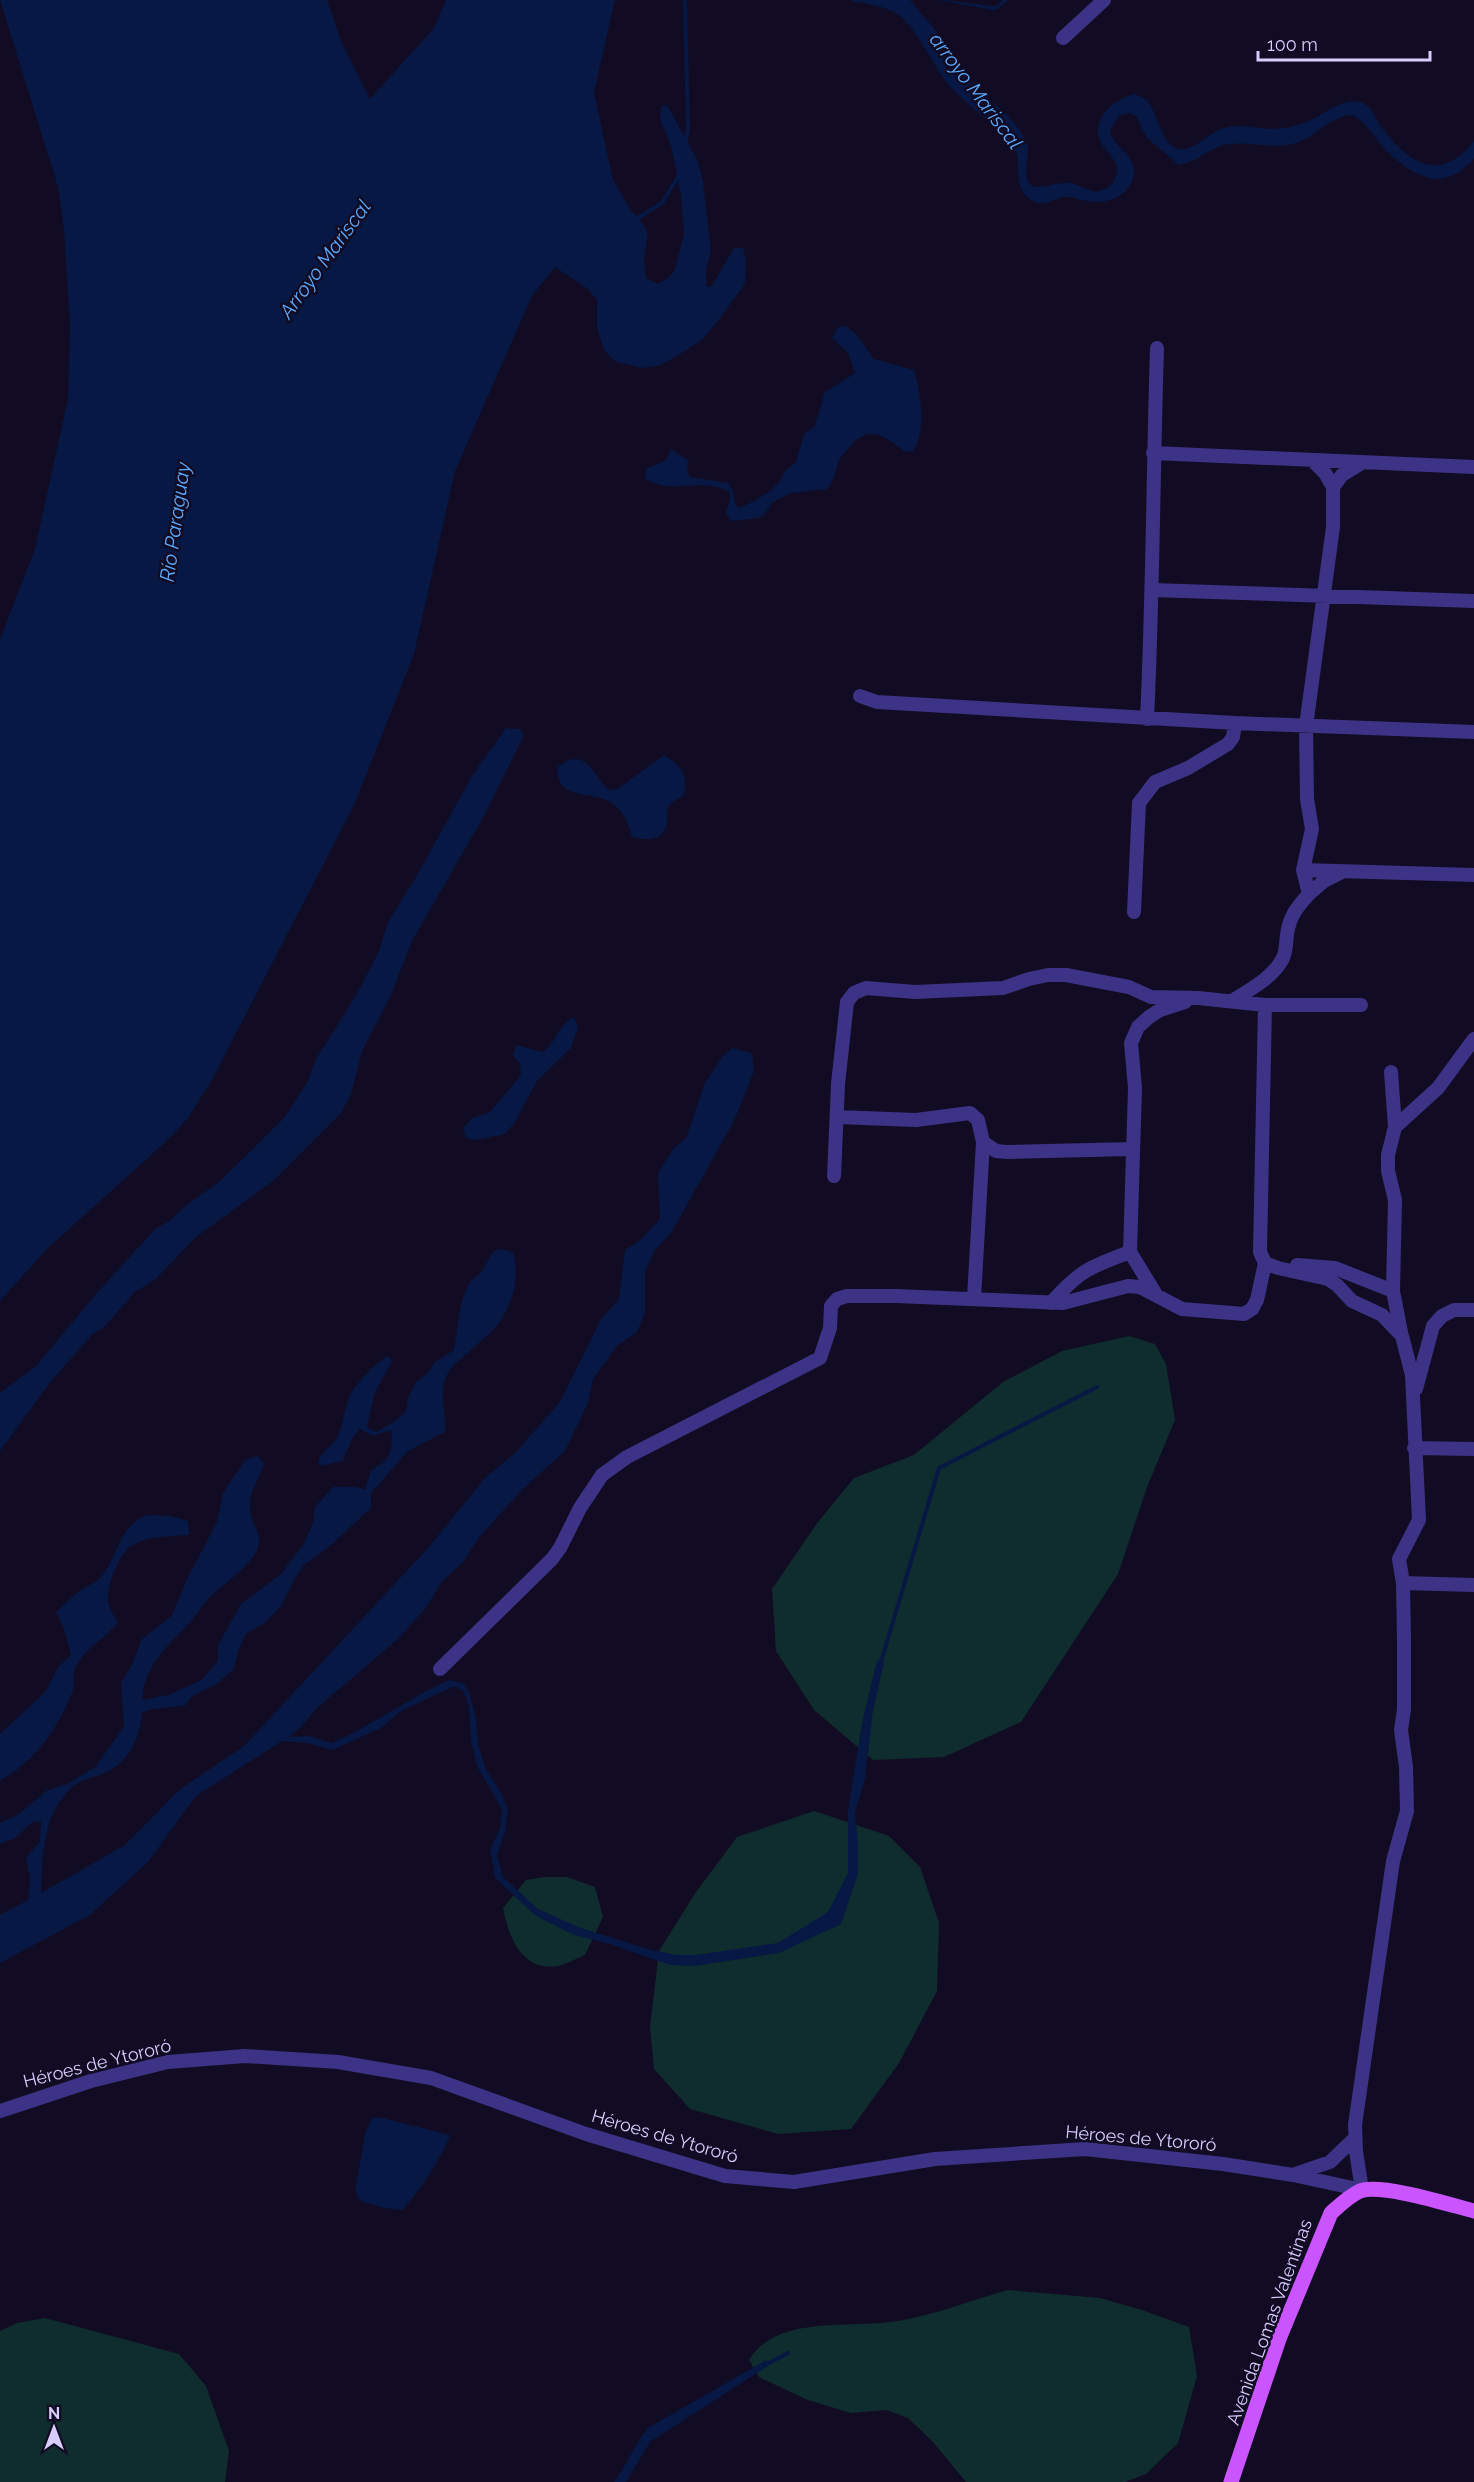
<svg xmlns="http://www.w3.org/2000/svg" width="1474" height="2482" viewBox="0 0 1474 2482" font-family="Raleway,sans-serif">
<style>
.green{fill:#0f2d2e}
.water{fill:#061843}
.lines{fill:none;stroke-linecap:round;stroke-linejoin:round}
.stream{stroke:#061843;stroke-width:4}
.minor{stroke:#3c3386;stroke-width:14}
.major{stroke:#ca55ff;stroke-width:15}
.labels{text-anchor:middle;dominant-baseline:central;stroke-width:5;stroke-linejoin:round;paint-order:stroke}
.street-label{font-size:18px;fill:#d7ceff;stroke:#110c23}
.water-label{font-size:20px;font-style:italic;fill:#5caaff;stroke:#110c23}
</style>
<rect width="100%" height="100%" fill="#110c23"/>
<!-- green -->
<path class="green" d="M 1129,1336 L 1155,1344 L 1166,1364 L 1175,1420 L 1147,1487 L 1118,1574 L 1021,1722 L 944,1757 L 873,1760 L 814,1710 L 776,1651 L 772,1589 L 818,1522 L 854,1478 L 914,1455 L 1003,1382 L 1062,1351 Z
M 814,1811 L 889,1836 L 920,1867 L 939,1923 L 937,1991 L 899,2063 L 851,2129 L 778,2134 L 690,2109 L 654,2069 L 650,2027 L 659,1951 L 696,1892 L 737,1837 Z
M 545,1877 L 567,1877 L 595,1887 L 603,1917 L 585,1955 C 577,1958 567,1964 559,1966 C 522,1972 509,1938 503,1908 L 526,1880 Z
M 1008,2290 L 1100,2298 L 1142,2310 L 1189,2327 L 1197,2376 L 1178,2443 L 1146,2474 L 1125,2482 L 966,2482 L 933,2442 L 908,2418 L 887,2410 L 851,2413 L 808,2400 L 759,2377 L 749,2360 C 776,2314 852,2329 898,2321 C 935,2315 972,2300 1008,2290 Z
M 45,2318 L 179,2354 L 206,2386 L 229,2451 L 225,2482 L 0,2482 L 0,2331 L 17,2323 Z"/>
<!-- water -->
<path class="water" d="M 0,0 L 327,0 L 341,41 L 370,99 L 434,28 L 446,0 L 615,0 L 594,92 L 613,180 L 629,207 L 645,227 L 648,234 L 644,258 L 646,278 L 658,284 L 665,280 L 674,272 L 684,234 L 681,195 L 671,146 L 660,119 L 661,107 L 667,105 L 698,161 L 703,182 L 711,250 L 706,271 L 706,286 L 711,287 L 734,248 L 743,248 L 746,260 L 745,284 L 720,318 L 703,339 L 680,354 L 661,365 L 644,368 L 616,362 L 604,350 L 597,328 L 597,300 L 588,289 L 555,267 L 532,296 L 455,471 L 414,654 L 355,803 L 213,1078 L 188,1118 L 170,1138 L 47,1249 L 0,1301 L 0,639 L 35,549 L 68,398 L 70,327 L 64,229 L 58,187 Z
M 849,0 L 910,0 C 918,11 928,20 936,31 C 950,49 961,70 976,87 C 990,102 1006,111 1018,128 C 1022,134 1027,141 1028,148 C 1029,160 1019,186 1038,187 C 1048,187 1059,182 1069,183 C 1080,184 1088,193 1100,191 C 1105,189 1111,186 1114,181 C 1125,162 1104,153 1099,138 C 1092,116 1117,98 1135,94 C 1139,96 1144,98 1147,101 C 1159,114 1160,145 1180,149 C 1193,151 1205,137 1216,131 C 1231,124 1245,126 1260,128 C 1273,130 1289,128 1301,124 C 1320,119 1340,97 1360,102 C 1374,106 1375,120 1383,129 C 1411,165 1441,183 1474,141 L 1474,159 C 1468,165 1459,173 1451,176 C 1426,188 1396,161 1381,145 C 1372,134 1365,121 1352,115 C 1331,116 1317,135 1299,142 C 1275,151 1253,141 1230,144 C 1210,146 1198,163 1179,165 L 1147,138 L 1136,116 L 1130,113 L 1119,116 L 1110,130 C 1112,147 1134,153 1134,171 C 1134,192 1114,202 1096,202 C 1086,202 1076,197 1065,197 C 1052,198 1044,209 1031,200 C 1011,187 1023,164 1014,146 C 1011,141 1005,137 1001,133 C 984,116 963,102 948,84 C 933,66 915,25 897,14 C 883,5 865,4 849,0 Z
M 938,0 C 958,0 977,6 997,6 L 1003,0 L 1008,0 L 998,9 L 993,10 Z
M 846,326 L 856,334 L 874,359 L 914,370 C 921,395 926,426 914,451 L 905,452 C 886,436 868,423 849,448 C 845,453 839,458 838,463 C 835,474 835,480 827,489 L 792,493 L 773,502 L 764,515 L 758,518 L 732,521 L 725,513 L 730,501 L 730,493 C 703,475 671,497 645,478 L 646,469 L 666,460 L 671,449 L 689,461 L 687,468 L 690,477 L 728,483 C 736,492 732,500 738,508 L 755,501 L 770,491 L 780,481 L 785,471 L 796,462 L 804,434 L 814,427 L 825,392 L 855,373 L 848,353 L 832,338 L 838,327 Z
M 506,728 L 519,729 L 524,735 L 484,816 L 412,941 L 391,995 L 362,1051 L 351,1095 L 340,1114 L 272,1182 L 196,1237 L 156,1279 L 135,1292 L 105,1326 L 92,1335 L 52,1380 L 0,1451 L 0,1393 L 36,1366 L 96,1294 L 156,1228 L 168,1222 L 188,1204 L 219,1182 L 284,1118 L 308,1081 L 316,1059 L 358,992 L 379,951 L 388,922 L 416,877 L 472,776 Z
M 664,755 C 680,764 690,777 683,796 C 678,799 671,801 668,808 C 666,813 668,821 666,827 C 660,842 645,840 632,837 C 628,823 623,809 610,802 C 591,790 557,802 557,768 C 583,745 592,772 608,789 L 616,790 Z
M 574,1017 L 578,1027 L 571,1048 L 537,1081 L 515,1122 L 505,1134 L 476,1140 L 466,1138 L 463,1128 L 472,1118 L 489,1113 L 521,1075 L 520,1064 L 513,1055 L 516,1045 L 543,1052 C 558,1041 554,1029 574,1017 Z
M 732,1048 L 752,1053 L 754,1071 L 734,1121 L 671,1233 L 655,1250 L 645,1272 L 645,1313 L 637,1332 L 617,1346 L 593,1379 L 588,1403 L 565,1451 L 524,1488 L 480,1536 L 464,1561 L 441,1583 L 425,1609 L 398,1639 L 317,1708 L 300,1728 L 289,1737 L 309,1736 L 332,1743 L 357,1731 L 428,1690 L 449,1680 L 463,1683 L 469,1692 L 476,1718 L 478,1744 L 486,1769 L 501,1793 L 508,1810 L 505,1833 L 497,1855 L 503,1877 L 538,1909 L 578,1927 L 648,1949 L 676,1955 L 696,1955 L 778,1943 L 828,1912 L 848,1873 L 848,1811 L 862,1723 L 877,1660 L 884,1663 L 873,1710 L 865,1779 L 855,1812 L 858,1842 L 858,1874 L 841,1924 L 779,1953 L 695,1966 L 670,1965 L 610,1944 L 574,1935 L 536,1916 L 495,1878 L 490,1849 L 500,1829 L 502,1809 L 477,1766 L 471,1741 L 469,1706 L 463,1691 L 455,1686 L 401,1711 L 381,1728 L 333,1750 L 307,1743 L 282,1741 L 196,1796 L 148,1862 L 90,1915 L 0,1963 L 0,1915 L 28,1900 L 30,1880 L 26,1858 L 40,1841 L 41,1821 L 33,1822 L 15,1838 L 0,1844 L 0,1823 L 19,1814 L 46,1791 L 67,1784 L 95,1767 L 124,1727 L 121,1683 L 133,1663 L 141,1640 L 172,1615 L 187,1579 L 217,1522 L 223,1493 L 245,1460 L 258,1456 L 264,1463 C 259,1482 249,1489 250,1510 C 251,1526 266,1535 255,1554 C 246,1569 225,1583 212,1595 C 204,1602 199,1612 192,1620 C 172,1642 141,1668 143,1700 L 168,1695 L 202,1680 L 218,1660 L 218,1645 L 241,1604 L 281,1574 L 303,1545 L 313,1523 L 315,1507 L 333,1487 L 356,1487 L 365,1490 L 371,1470 C 389,1462 394,1450 391,1430 L 373,1436 L 360,1429 L 352,1439 L 343,1461 L 321,1466 L 318,1462 C 320,1452 333,1446 338,1436 C 344,1423 344,1408 350,1395 C 356,1384 378,1359 389,1356 L 392,1361 L 375,1392 L 367,1427 L 376,1432 L 395,1421 L 406,1411 L 408,1398 L 416,1382 L 427,1374 L 435,1362 L 454,1350 C 458,1329 458,1303 469,1284 C 472,1278 478,1276 482,1271 C 492,1258 489,1242 513,1253 C 521,1276 512,1305 498,1324 C 491,1333 480,1342 471,1350 C 463,1358 454,1363 448,1373 C 437,1395 447,1411 445,1432 L 408,1451 L 371,1493 L 371,1508 L 329,1547 L 304,1565 L 294,1580 L 281,1606 L 266,1622 L 246,1634 L 238,1650 L 234,1669 L 218,1683 L 191,1697 L 186,1705 C 171,1708 157,1707 142,1712 C 140,1744 125,1768 94,1777 C 85,1780 77,1782 70,1789 C 43,1816 42,1857 41,1893 L 125,1845 L 179,1790 L 244,1746 L 428,1548 L 484,1479 L 516,1452 L 560,1402 L 601,1319 L 619,1299 L 625,1250 L 640,1240 L 660,1219 L 658,1172 L 674,1148 L 686,1138 L 705,1083 L 723,1056 Z
M 148,1515 L 171,1516 L 188,1521 L 189,1535 C 174,1536 147,1537 134,1544 C 119,1552 106,1587 108,1602 C 109,1609 115,1617 118,1623 C 105,1638 86,1648 76,1666 C 71,1674 76,1684 72,1693 C 57,1730 35,1761 0,1781 L 0,1734 L 45,1692 L 58,1667 L 71,1655 L 65,1632 L 56,1612 C 64,1605 72,1596 81,1590 C 88,1585 96,1583 101,1577 C 118,1556 120,1523 148,1515 Z
M 372,2118 L 383,2118 L 450,2135 C 444,2155 417,2195 402,2210 L 384,2208 L 360,2201 L 355,2191 L 365,2134 Z
M 766,2360 L 768,2366 L 650,2442 L 626,2482 L 614,2482 C 627,2465 634,2445 648,2428 Z"/>
<g class="lines">
<!-- stream -->
<path class="stream" d="M 685,0 L 688,129 L 685,145
M 635,220 L 662,203 L 679,175
M 880,1665 L 939,1468 L 1097,1387
M 765,2365 L 788,2353"/>
<!-- minor -->
<path class="minor" d="M 1063,38 L 1104,0
M 1153,453 L 1474,467
M 1333,487 L 1342,475 L 1360,464
M 1153,590 L 1474,601
M 860,696 L 877,702 L 1235,723 L 1474,732
M 1147,719 C 1153,595 1153,472 1157,348
M 1303,870 L 1474,875
M 1309,894 L 1324,881 L 1342,872
M 1134,912 L 1139,803 L 1155,782 L 1188,768 L 1228,744 L 1233,737 L 1235,723
M 1232,1001 C 1249,990 1273,978 1283,958 C 1286,952 1286,942 1287,935 C 1289,917 1297,907 1309,894 L 1303,870 L 1312,829 L 1307,799 L 1306,726 L 1333,527 L 1333,487 L 1325,473 L 1313,461
M 1391,1072 L 1395,1127 L 1388,1155 L 1388,1171 L 1395,1200 L 1393,1291
M 837,1117 L 916,1120 L 970,1113 L 978,1120 L 983,1142 L 974,1298
M 1395,1127 L 1438,1088 L 1474,1039
M 983,1142 L 996,1151 L 1007,1152 L 1132,1149
M 834,1176 L 838,1084 L 847,1002 L 854,993 L 866,988 L 915,992 L 1003,988 L 1029,979 L 1048,975 L 1066,975 L 1129,987 L 1151,997 L 1198,998 L 1265,1005 L 1361,1005
M 1297,1265 L 1335,1268 L 1393,1291 L 1401,1332
M 1155,1293 L 1130,1252 L 1135,1088 L 1131,1043 L 1138,1027 L 1149,1017 L 1160,1010 L 1185,1002
M 1051,1303 C 1080,1270 1090,1267 1130,1252
M 1416,1389 L 1433,1326 L 1442,1316 L 1454,1310 L 1474,1310
M 1414,1448 L 1474,1449
M 1403,1583 L 1474,1585
M 440,1669 L 552,1559 L 560,1548 L 580,1508 L 602,1475 L 627,1457 L 820,1358 L 830,1328 L 831,1306 L 837,1299 L 847,1296 L 896,1296 L 1063,1303 L 1128,1286 L 1140,1287 L 1182,1309 L 1244,1314 L 1252,1309 L 1257,1300 L 1265,1263 L 1260,1252 L 1265,1005
M 0,2111 L 91,2081 L 168,2062 L 245,2056 L 338,2062 L 431,2078 L 586,2134 L 725,2176 L 794,2182 L 935,2159 L 1085,2149 L 1223,2164 L 1293,2175 L 1362,2190 L 1356,2151 L 1355,2125 L 1393,1861 L 1407,1811 L 1406,1767 L 1401,1730 L 1404,1709 L 1404,1639 L 1403,1583 L 1399,1559 L 1419,1520 L 1412,1375 L 1402,1336 L 1382,1315 L 1352,1301 L 1337,1285 L 1328,1279 L 1278,1268 L 1265,1263
M 1295,2174 L 1330,2162 L 1355,2138"/>
<!-- major -->
<path class="major" d="M 1231,2482 L 1279,2339 L 1331,2213 C 1340,2205 1349,2196 1360,2191 C 1381,2183 1451,2205 1474,2211"/>
</g>
<g class="labels">
<!-- street labels -->
<g class="street-label">
<text transform="translate(97 2063) rotate(-14)">Héroes de Ytororó</text>
<text transform="translate(665 2136) rotate(16)">Héroes de Ytororó</text>
<text transform="translate(1141 2138) rotate(5)">Héroes de Ytororó</text>
<text transform="translate(1269 2322) rotate(-70)">Avenida Lomas Valentinas</text>
</g>
<!-- water labels -->
<g class="water-label">
<text transform="translate(976 91) rotate(53)">arroyo Mariscal</text>
<text transform="translate(325 259) rotate(-54)">Arroyo Mariscal</text>
<text transform="translate(175 522) rotate(-82)">Río Paraguay</text>
</g>
</g>
<!-- north arrow -->
<g transform="translate(54 2428)" stroke="#110c23" stroke-width="4.5" paint-order="stroke">
<path d="M0-4.5L10 22L0 15L-10 22Z" fill="#d7ceff"/>
<text y="-9" font-size="16" font-weight="bold" text-anchor="middle" fill="#d7ceff">N</text>
</g>
<!-- scale -->
<path d="M1258 51v9h172v-9" fill="none" stroke="#d7ceff" stroke-width="3"/>
<text x="1267" y="51" font-size="18" fill="#d7ceff" stroke="#110c23" stroke-width="4.5" paint-order="stroke">100 m</text>
</svg>
